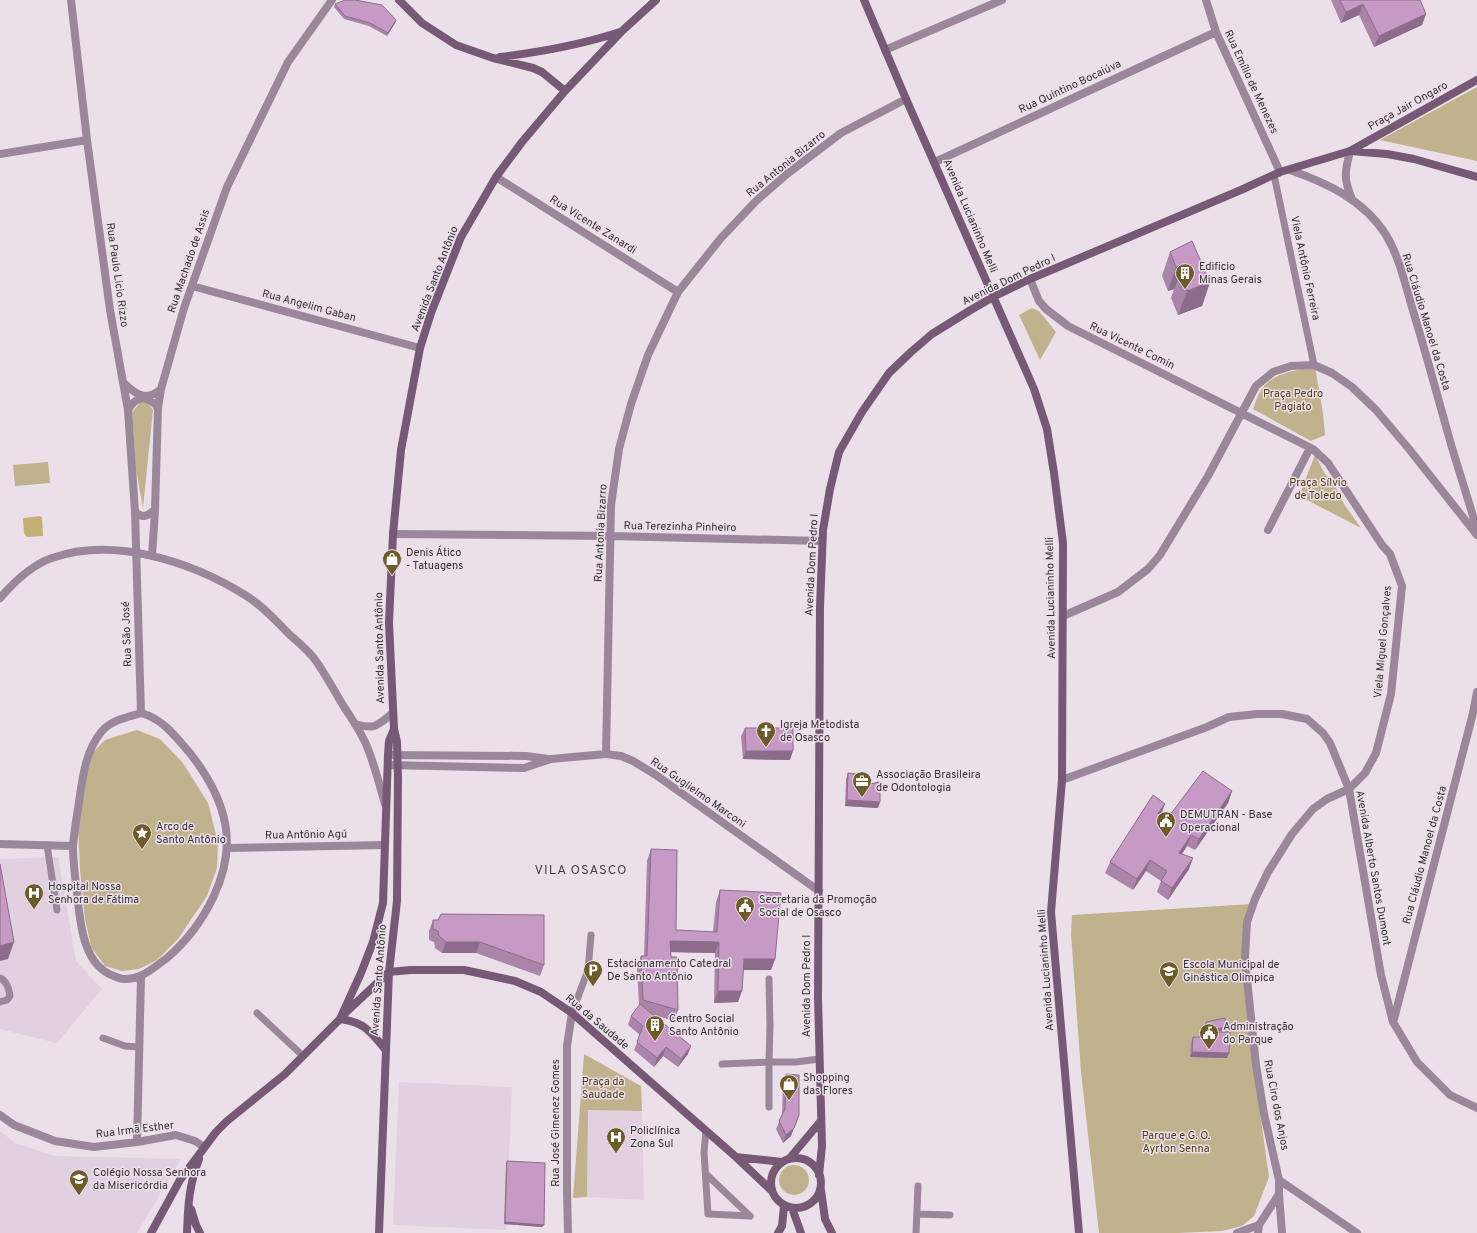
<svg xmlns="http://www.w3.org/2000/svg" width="1477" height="1233" viewBox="0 0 1477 1233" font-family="Overpass,sans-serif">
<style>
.built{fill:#e0d0e0}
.green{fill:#c1b28e}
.water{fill:#c4af76}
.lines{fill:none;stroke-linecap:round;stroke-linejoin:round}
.lane{stroke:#9a8799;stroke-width:7}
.street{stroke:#9a8799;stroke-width:8}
.secondary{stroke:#765a75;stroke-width:8}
.wall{fill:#ab84a9}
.shaded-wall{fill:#8b6c8a}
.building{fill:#c79ac5;stroke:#8b6c8a}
.labels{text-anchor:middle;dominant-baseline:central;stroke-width:3;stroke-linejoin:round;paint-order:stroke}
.street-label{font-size:11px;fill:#353135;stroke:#ebdfea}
.poi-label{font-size:11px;fill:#353135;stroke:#ebdfea;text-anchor:start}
.park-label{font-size:11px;fill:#4d3e10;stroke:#ebdfea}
.quarter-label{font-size:13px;letter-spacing:1px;fill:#453c44;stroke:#ebdfea}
</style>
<rect width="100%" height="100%" fill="#ebdfea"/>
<!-- built -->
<path class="built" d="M 58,857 L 76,961 L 102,989 L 57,1043 L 0,1029 L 0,859 Z
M 399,1082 L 512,1087 L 506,1230 L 393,1225 Z
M 588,1110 L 642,1111 L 644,1200 L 587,1197 Z
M 0,1131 L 15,1143 L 55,1156 L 181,1159 L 137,1233 L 0,1233 Z"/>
<!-- green -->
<path class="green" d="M 1477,87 L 1477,161 L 1380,140 Z
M 1032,308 L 1039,311 L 1056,332 L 1040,360 L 1019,315 Z
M 1315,367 L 1323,413 L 1325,435 L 1311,441 L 1253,409 C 1255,404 1257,397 1260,392 C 1270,373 1296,370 1315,367 Z
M 147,402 L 153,410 L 143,508 L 136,470 L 132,412 L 140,403 Z
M 1315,455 L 1325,474 L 1333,482 L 1344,504 L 1361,528 L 1299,496 Z
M 48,462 L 50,483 L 15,486 L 13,465 Z
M 137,730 L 160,739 L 183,763 L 208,803 L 218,843 L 217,868 L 207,896 L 178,939 L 157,960 L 139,969 L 122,971 L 105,966 L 91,947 L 85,919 L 80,870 L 78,825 L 86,779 L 93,752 L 105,740 Z
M 1252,904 L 1243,972 L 1260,1113 L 1269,1177 L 1254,1216 L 1242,1226 L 1222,1231 L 1178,1233 L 1099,1233 L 1081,1072 L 1071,934 L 1072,915 Z
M 584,1054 L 641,1086 L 642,1111 L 588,1110 L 587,1197 L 573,1198 Z
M779 1180a15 15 0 1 1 30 0a15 15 0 1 1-30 0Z"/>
<!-- water -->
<path class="water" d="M 40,516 L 42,518 L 43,536 L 27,537 L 24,533 L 23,518 Z"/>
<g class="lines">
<!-- lane -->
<path class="lane" d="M 1274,175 L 1314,365
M 47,845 L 57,910
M 0,978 C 7,981 9,989 10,996 L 7,1000 L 0,1002
M 769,979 L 770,1026 L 769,1062 L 796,1062 L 819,1059
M 257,1013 L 303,1056
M 572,1013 L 588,970 L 591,935
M 103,1038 L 125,1046 L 139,1047
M 722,1064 L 769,1062 L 769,1107
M 706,1131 L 704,1152 L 708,1214 L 750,1216
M 706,1174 L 750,1216
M 917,1214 L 950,1215
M 916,1233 L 918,1186"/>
<!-- street -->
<path class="street" d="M 71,0 L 87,140 L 110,310 L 128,410 L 135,512 L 141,713
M 1206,0 L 1216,32 L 1280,172
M 885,50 L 1002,0
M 1350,151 C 1345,172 1343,178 1352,199
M 0,154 L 87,140
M 935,162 L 1216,32
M 1290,170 C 1327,183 1364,200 1386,235 C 1400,258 1406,288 1414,314 C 1428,360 1440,406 1453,451 C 1461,477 1469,503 1477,529
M 496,177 L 678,292
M 1030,279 L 1039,301 L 1046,309 L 1068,326 L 1313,449 L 1328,463 L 1382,545 L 1390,554 L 1402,586 L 1391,694 L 1376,753 L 1365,773 L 1349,789 L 1327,799 L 1313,809 L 1292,834 L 1268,872 L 1255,899 L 1247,922 L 1245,957 L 1247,979 L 1256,1065 L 1264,1114 L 1279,1180 L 1357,1233
M 192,286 L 420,348
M 124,383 C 136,395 147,402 161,389
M 128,410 C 136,395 149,395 158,408
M 135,512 C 143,519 147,516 155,510
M 1268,530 L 1310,448
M 393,534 L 610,536 L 822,541
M 152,556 L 155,510 L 158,408 L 161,389 L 184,308 L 227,187 L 288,62 L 332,0
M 0,598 C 14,582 31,565 52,558 C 114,536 192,562 245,595 C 262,605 276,621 290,635 C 299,643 309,651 316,661 C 325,674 333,688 341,702 C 350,717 362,732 368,749 C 375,767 380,786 385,804
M 1063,616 L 1118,592 L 1148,569 L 1160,555 L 1208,476 L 1256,386 L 1273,372 L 1291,366 L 1314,365 L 1332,373 L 1352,387 L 1376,410 L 1409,449 L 1477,535
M 141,713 C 163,719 175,736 189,752 C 205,772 220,797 225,823 C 235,872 203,927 167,958 C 153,968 141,980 123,979 C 120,979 117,977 114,976 C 82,965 80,920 77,892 C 75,877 73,861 73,846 C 74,834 76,821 78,809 C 82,783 84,752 102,731 C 111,720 129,717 141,713 Z
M 355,724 C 376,730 377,725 393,713
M 606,754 L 611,505 L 619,449 L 631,404 L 648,355 L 678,292 L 721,238 L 756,201 L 787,174 L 841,133 L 906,99
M 388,755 L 526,756 L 548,759
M 388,765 L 524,768 L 551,759 L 606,754 L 621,756 L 633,761 L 656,775 L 819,891
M 1062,780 L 1207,727 L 1229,717 L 1257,714 L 1282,714 L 1307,719 L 1323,733 L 1330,743 L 1349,789 L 1381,975 L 1393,1022 L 1417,1062 L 1450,1095 L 1477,1108
M 0,844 L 73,846
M 227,848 L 385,845
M 1394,1019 L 1473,713 L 1477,692
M 0,1115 L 14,1125 L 55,1141 L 94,1147 L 137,1142 L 176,1135 L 195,1141 L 204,1147
M 137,1142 L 141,977
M 1279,1180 L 1279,1194 L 1282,1233
M 568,1233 L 567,1191 L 567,1046 L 572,1013
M 1237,1233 L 1259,1225
M 1258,1233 L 1259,1225 L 1279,1194"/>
<!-- secondary -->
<path class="secondary" d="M 399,0 L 422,23 L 456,45 L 493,58 L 533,68 L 542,72 L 565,91
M 864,0 L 906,99 L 1034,389 L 1047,429 L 1054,473 L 1063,543 L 1062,780 L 1051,912 L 1079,1233
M 500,57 C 541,52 580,45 620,32
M 1351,151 L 1387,154 L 1414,159 L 1477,177
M 389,972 L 410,970 L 464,970 L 515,981 L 541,992 L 572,1013 L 736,1157 L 771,1190
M 343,1015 L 389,972
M 340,1019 C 364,1022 370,1031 385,1049
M 736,1157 L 782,1162
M771 1183a25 25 0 1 1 50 0a25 25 0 1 1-50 0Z
M 789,1159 L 820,1122
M 819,1175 L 822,1146 L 818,998 L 820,607 L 823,530 L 830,489 L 839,452 L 862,412 L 889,373 L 911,352 L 932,334 L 969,311 L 993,297 L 1030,279 L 1241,190 L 1280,172 L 1350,151 L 1477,80
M 821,1190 L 825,1219 L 832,1233
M 792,1208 L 801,1233
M 191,1209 L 196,1225 L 200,1233
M 151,1233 L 180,1180 L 216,1132 L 227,1121 L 285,1074 L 340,1019 L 361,973 L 373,942 L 383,903 L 388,755 L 389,741 L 394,729
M 187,1233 C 188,1205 189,1185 199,1159
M 379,1233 L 389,972 L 397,901 L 398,778 L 397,742 L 394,729 L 389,623 L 393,534 L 401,450 L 420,348 L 431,313 L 461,237 L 496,177 L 522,142 L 565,91 L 622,31 L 656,0
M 778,1233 L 782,1226 L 784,1206"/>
</g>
<!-- wall -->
<path class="wall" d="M 1331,0 L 1420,0 L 1426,14 L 1422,25 L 1374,47 L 1359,15 L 1341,23 Z
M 335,4 L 395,23 L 387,36 L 369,26 L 344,19 L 334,7 Z
M 1170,252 L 1210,282 L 1202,306 L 1178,315 L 1171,298 L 1174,289 L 1168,291 L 1162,276 Z
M 745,728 L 790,760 L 743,759 L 741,736 Z
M 848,773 L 864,785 L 880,802 L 878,808 L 845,806 L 846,779 Z
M 1232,791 L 1228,803 L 1195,850 L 1187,846 L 1182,854 L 1189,869 L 1168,900 L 1157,892 L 1161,881 L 1146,871 L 1133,890 L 1105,873 L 1110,862 L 1161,815 L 1167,819 Z
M 651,849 L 676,930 L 713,932 L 716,902 L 720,890 L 775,959 L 771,970 L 743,970 L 738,1002 L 714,1003 L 715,953 L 670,952 L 678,1010 L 674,1021 L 654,1015 L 688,1054 L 678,1067 L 663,1056 L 654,1067 L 634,1050 L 640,1035 L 628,1025 L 631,1016 L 639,1006 L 637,967 L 641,956 L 644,956 L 647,861 Z
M 433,920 L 544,965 L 540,976 L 476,953 L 442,953 L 435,948 L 434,942 L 429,940 L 429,931 Z
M 1206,1022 L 1226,1027 L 1225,1030 L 1214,1032 L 1229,1053 L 1227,1058 L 1190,1057 L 1191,1043 L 1193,1037 L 1211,1037 L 1213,1032 L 1206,1033 L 1205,1025 Z
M 786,1074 L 791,1136 L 783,1143 L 776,1129 L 782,1115 L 783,1083 Z
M 507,1161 L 544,1225 L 542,1227 L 504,1224 L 506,1163 Z"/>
<!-- shaded-wall -->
<path class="shaded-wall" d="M 1363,4 L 1359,15 L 1341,23 L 1346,12 Z
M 1426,14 L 1422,25 L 1374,47 L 1379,36 Z
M 396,20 L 395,23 L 387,36 L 388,33 Z
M 1184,265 L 1174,289 L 1168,291 L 1176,267 Z
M 1210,282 L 1202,306 L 1178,315 L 1187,291 Z
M 746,751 L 793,751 L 790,760 L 743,759 Z
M 1232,791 L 1228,803 L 1195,850 L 1199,839 Z
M 847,800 L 880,802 L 878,808 L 845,806 Z
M 1165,804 L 1161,815 L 1158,813 Z
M 1191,835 L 1187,846 L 1175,864 L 1179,853 Z
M 1193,858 L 1189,869 L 1168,900 L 1172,888 Z
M 1150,860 L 1146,871 L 1133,890 L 1137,879 Z
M 670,941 L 719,942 L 715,953 L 666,952 Z
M 14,942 L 8,959 L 0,961 L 0,946 Z
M 446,942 L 480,942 L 476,953 L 442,953 Z
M 744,959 L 775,959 L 771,970 L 740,970 Z
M 718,991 L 742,991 L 738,1002 L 714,1003 Z
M 1226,1027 L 1225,1030 L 1206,1033 L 1208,1031 Z
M 691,1046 L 688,1054 L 678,1067 L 681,1059 Z
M 666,1047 L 663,1056 L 654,1067 L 657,1058 Z
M 1192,1052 L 1229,1053 L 1227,1058 L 1190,1057 Z
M 799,1115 L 791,1136 L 783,1143 L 786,1135 Z
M 505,1222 L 544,1225 L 542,1227 L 504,1224 Z"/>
<!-- building -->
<path class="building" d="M 345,0 L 355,0 L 382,5 L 396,20 L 388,33 L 370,23 L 345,16 L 335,4 Z
M 1340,0 L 1420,0 L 1426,14 L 1379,36 L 1363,4 L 1346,12 Z
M 1192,241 L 1210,282 L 1187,291 L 1180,274 L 1185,271 L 1184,265 L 1176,267 L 1170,252 Z
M 745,728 L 793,728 L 793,751 L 746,751 Z
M 1203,771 L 1232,791 L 1199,839 L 1191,835 L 1179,853 L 1193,858 L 1172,888 L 1161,881 L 1167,871 L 1150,860 L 1137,879 L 1110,862 L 1153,795 L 1165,804 L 1158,813 L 1167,819 Z
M 848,773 L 863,775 L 864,785 L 880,782 L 880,802 L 847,800 Z
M 651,849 L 677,850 L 676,930 L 717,932 L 720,890 L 781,893 L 775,959 L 744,959 L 742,991 L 718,991 L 719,942 L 670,941 L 671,957 L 677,957 L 678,1010 L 643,1000 L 641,956 L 647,956 Z
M 0,864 L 14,942 L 0,946 Z
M 441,914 L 544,915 L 544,965 L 480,942 L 446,942 L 439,936 L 438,931 L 433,929 L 433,920 L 438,920 Z
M 640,1004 L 691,1046 L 681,1059 L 666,1047 L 657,1058 L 637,1042 L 643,1026 L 631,1016 Z
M 1225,1018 L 1226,1027 L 1208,1031 L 1206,1022 Z
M 1213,1032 L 1230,1032 L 1229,1053 L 1192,1052 L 1193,1037 L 1213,1037 Z
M 786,1074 L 799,1075 L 799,1115 L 794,1128 L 786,1135 L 779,1121 L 785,1109 Z
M 507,1161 L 545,1163 L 544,1225 L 505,1222 Z"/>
<!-- icons -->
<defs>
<g id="building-pin" transform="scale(1)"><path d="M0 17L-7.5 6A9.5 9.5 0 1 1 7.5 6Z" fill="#6d5b29" stroke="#ebdfea"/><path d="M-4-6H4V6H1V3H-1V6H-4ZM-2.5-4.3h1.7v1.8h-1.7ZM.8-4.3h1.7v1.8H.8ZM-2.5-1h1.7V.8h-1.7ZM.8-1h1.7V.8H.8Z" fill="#fff"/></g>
<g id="shop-pin" transform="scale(1)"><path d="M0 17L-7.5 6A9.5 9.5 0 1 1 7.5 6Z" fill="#6d5b29" stroke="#ebdfea"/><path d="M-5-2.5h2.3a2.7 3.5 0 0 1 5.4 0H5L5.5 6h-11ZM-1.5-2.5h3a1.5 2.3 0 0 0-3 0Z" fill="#fff"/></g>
<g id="church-pin" transform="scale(1)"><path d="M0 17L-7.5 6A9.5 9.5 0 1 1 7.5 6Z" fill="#6d5b29" stroke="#ebdfea"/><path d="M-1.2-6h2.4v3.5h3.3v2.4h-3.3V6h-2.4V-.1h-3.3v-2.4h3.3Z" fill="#fff"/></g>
<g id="office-pin" transform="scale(1)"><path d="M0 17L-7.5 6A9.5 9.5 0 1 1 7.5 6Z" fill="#6d5b29" stroke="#ebdfea"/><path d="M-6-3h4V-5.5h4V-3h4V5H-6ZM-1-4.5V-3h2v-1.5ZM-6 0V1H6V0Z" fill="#fff"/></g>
<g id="civic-pin" transform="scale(1)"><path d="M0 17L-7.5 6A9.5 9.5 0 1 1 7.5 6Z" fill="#6d5b29" stroke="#ebdfea"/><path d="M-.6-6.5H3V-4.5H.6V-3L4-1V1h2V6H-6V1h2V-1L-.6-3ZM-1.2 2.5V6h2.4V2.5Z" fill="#fff"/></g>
<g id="sight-pin" transform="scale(1)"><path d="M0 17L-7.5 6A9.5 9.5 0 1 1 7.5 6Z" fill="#6d5b29" stroke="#ebdfea"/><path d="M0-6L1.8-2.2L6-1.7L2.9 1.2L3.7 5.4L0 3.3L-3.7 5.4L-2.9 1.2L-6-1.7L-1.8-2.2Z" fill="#fff"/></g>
<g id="hospital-pin" transform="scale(1)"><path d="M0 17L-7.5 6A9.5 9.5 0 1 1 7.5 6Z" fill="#6d5b29" stroke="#ebdfea"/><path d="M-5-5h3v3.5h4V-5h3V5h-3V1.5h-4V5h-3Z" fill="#fff"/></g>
<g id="parking-pin" transform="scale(1)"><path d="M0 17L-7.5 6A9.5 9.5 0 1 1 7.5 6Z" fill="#6d5b29" stroke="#ebdfea"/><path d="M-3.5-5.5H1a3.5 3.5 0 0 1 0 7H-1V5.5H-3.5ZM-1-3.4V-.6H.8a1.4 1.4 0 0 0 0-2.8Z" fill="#fff"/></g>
<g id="school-pin" transform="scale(1)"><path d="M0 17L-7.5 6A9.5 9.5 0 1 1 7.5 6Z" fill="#6d5b29" stroke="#ebdfea"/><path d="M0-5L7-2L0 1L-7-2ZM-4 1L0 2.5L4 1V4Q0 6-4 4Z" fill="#fff"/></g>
</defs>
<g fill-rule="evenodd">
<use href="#building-pin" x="1185" y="273"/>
<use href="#shop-pin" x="392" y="559"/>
<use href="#church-pin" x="766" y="731"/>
<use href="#office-pin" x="862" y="781"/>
<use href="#civic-pin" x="1166" y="821"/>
<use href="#sight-pin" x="142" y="833"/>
<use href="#hospital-pin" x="34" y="893"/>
<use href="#civic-pin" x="745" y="906"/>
<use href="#parking-pin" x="593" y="970"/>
<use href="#school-pin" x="1169" y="971"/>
<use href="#building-pin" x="655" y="1025"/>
<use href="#civic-pin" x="1209" y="1033"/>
<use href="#shop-pin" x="789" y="1084"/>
<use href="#hospital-pin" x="616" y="1137"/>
<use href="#school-pin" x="79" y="1179"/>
</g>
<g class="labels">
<!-- street labels -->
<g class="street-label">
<text transform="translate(1251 82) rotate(65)">Rua Emílio de Menezes</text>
<text transform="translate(1070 87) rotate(-25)">Rua Quintino Bocaiúva</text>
<text transform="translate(1408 106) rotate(-29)">Praça Jair Ongaro</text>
<text transform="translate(786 164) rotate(-39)">Rua Antonia Bizarro</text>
<text transform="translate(970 216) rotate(67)">Avenida Lucianinho Melli</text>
<text transform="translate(593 225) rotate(32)">Rua Vicente Zanardi</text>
<text transform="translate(189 261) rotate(-71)">Rua Machado de Assis</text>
<text transform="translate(1305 268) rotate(78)">Viela Antônio Ferreira</text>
<text transform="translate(117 275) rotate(82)">Rua Paulo Licio Rizzo</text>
<text transform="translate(435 279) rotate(-69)">Avenida Santo Antônio</text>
<text transform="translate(1009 280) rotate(-26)">Avenida Dom Pedro I</text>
<text transform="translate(309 306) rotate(15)">Rua Angelim Gaban</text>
<text transform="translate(1426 322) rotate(73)">Rua Cláudio Manoel da Costa</text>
<text transform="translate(1132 346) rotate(26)">Rua Vicente Comin</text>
<text transform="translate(680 527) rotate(1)">Rua Terezinha Pinheiro</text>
<text transform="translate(601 533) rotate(-87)">Rua Antonia Bizarro</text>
<text transform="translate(812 565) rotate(-87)">Avenida Dom Pedro I</text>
<text transform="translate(1051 598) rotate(-91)">Avenida Lucianinho Melli</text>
<text transform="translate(127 634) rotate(-92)">Rua São José</text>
<text transform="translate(1383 642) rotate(-85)">Viela Miguel Gonçalves</text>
<text transform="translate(380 648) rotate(-91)">Avenida Santo Antônio</text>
<text transform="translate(698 793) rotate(35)">Rua Guglielmo Marconi</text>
<text transform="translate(306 835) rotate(-1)">Rua Antônio Agú</text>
<text transform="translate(1425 855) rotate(-75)">Rua Cláudio Manoel da Costa</text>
<text transform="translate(1373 868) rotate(80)">Avenida Alberto Santos Dumont</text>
<text transform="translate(1046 970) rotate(-94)">Avenida Lucianinho Melli</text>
<text transform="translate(379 980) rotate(-86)">Avenida Santo Antônio</text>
<text transform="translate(807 986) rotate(-90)">Avenida Dom Pedro I</text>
<text transform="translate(597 1022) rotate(40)">Rua da Saudade</text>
<text transform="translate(1276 1105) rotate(79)">Rua Ciro dos Anjos</text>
<text transform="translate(556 1123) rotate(-90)">Rua José Gimenez Gomes</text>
<text transform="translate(135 1130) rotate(-7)">Rua Irmã Esther</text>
</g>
<!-- poi labels -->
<g class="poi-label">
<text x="1199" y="267">Edificio<tspan x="1199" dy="13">Minas Gerais</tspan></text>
<text x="406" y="553">Denis Ático<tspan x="406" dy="13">- Tatuagens</tspan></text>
<text x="780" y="725">Igreja Metodista<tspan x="780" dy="13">de Osasco</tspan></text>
<text x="876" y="775">Associação Brasileira<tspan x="876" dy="13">de Odontologia</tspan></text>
<text x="1180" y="815">DEMUTRAN - Base<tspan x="1180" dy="13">Operacional</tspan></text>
<text x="156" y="827">Arco de<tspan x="156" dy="13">Santo Antônio</tspan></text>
<text x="48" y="887">Hospital Nossa<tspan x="48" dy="13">Senhora de Fátima</tspan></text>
<text x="759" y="900">Secretaria da Promoção<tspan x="759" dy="13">Social de Osasco</tspan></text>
<text x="607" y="964">Estacionamento Catedral<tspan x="607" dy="13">De Santo Antônio</tspan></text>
<text x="1183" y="965">Escola Municipal de<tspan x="1183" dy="13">Ginástica Olimpica</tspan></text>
<text x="669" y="1019">Centro Social<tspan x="669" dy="13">Santo Antônio</tspan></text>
<text x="1223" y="1027">Administração<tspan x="1223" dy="13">do Parque</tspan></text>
<text x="803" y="1078">Shopping<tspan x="803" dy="13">das Flores</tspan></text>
<text x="630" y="1131">Policlínica<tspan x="630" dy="13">Zona Sul</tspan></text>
<text x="93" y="1173">Colégio Nossa Senhora<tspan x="93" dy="13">da Misericórdia</tspan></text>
</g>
<!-- park labels -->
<g class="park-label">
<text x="1293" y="394">Praça Pedro<tspan x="1293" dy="13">Pagiato</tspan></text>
<text x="1318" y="483">Praça Sílvio<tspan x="1318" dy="13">de Toledo</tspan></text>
<text x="603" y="1082">Praça da<tspan x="603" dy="13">Saudade</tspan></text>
<text x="1176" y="1136">Parque e G. O.<tspan x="1176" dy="13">Ayrton Senna</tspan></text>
</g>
<!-- quarter labels -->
<g class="quarter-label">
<text x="581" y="871">VILA OSASCO</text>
</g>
</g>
</svg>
